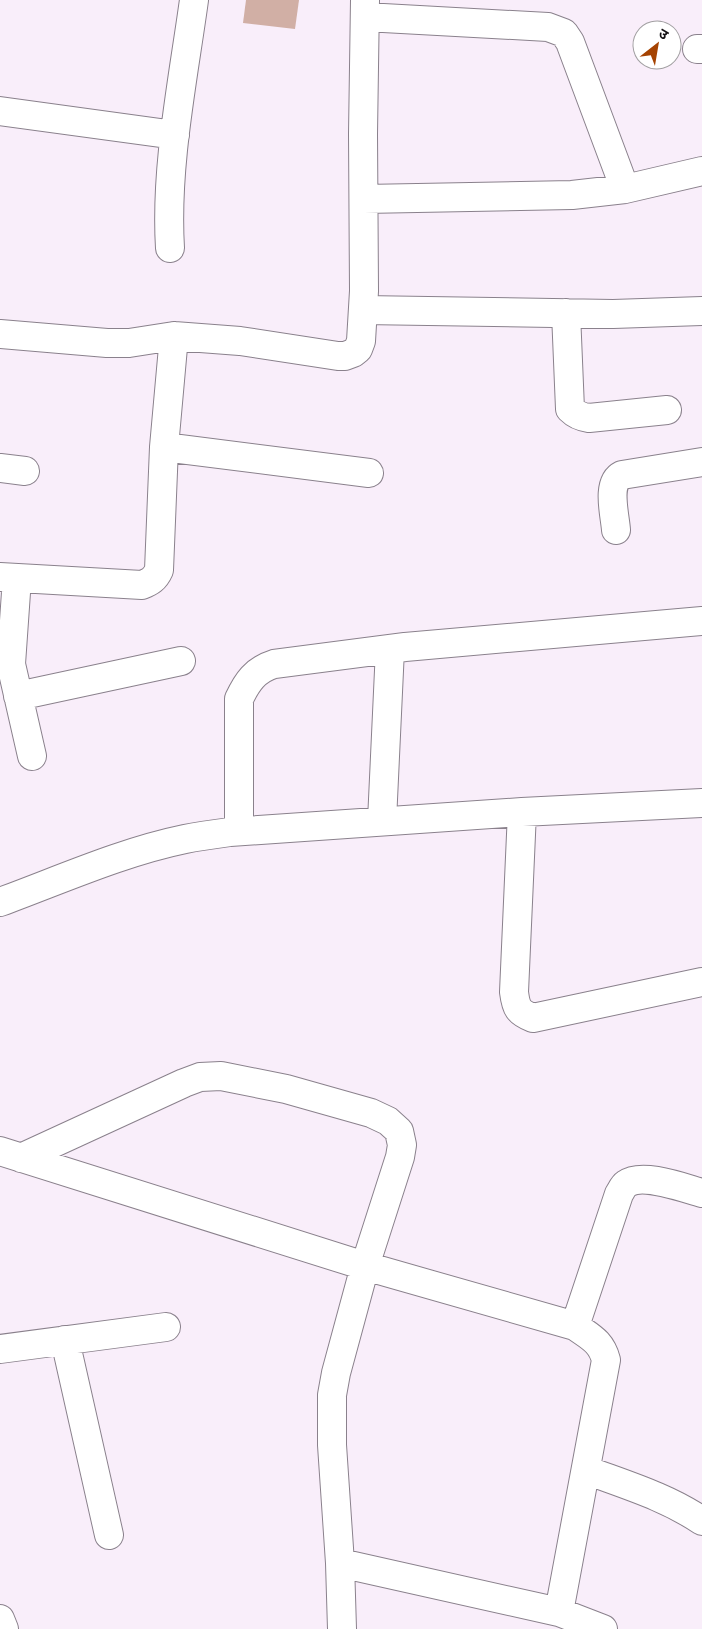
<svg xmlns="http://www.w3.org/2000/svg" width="702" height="1629" viewBox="0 0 702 1629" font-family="'Roboto Serif','Noto Sans Devanagari',serif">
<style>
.building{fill:#d1afa5}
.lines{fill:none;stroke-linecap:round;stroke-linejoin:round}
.street-casing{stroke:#8a818c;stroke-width:30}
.secondary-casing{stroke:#8a818c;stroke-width:30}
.street{stroke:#fff;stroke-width:28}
.secondary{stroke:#fff;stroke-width:28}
</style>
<rect width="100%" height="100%" fill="#f9eefa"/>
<!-- building -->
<path class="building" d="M 246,0 L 299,0 L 295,29 L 243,23 Z"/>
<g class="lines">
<!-- street casing -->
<g class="street-casing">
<path id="street" d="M 365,17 L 548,27 L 564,33 L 570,42 L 625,189
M 697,49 L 702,49
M 0,111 L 175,135
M 364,199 L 572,195 L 625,189 L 702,171
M 170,248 C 165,167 183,80 194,0
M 363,310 L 613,314 L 702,311
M 566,313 L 570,409 C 576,415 581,417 589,418 L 667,410
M 0,334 L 107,343 L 129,343 L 174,336 L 240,341 L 338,356 L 345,356 L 353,353 L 358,349 L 361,341 L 364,291 L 363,134 L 365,0
M 164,447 L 369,473
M 0,468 L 25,471
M 616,530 C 615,515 606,483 622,475 L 702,462
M 0,577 L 142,585 C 150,582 155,579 159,570 L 164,447 L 174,336
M 17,578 L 11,664 L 32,756
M 18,696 L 181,661
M 522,812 L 514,992 C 516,1008 518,1012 533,1018 L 702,982
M 382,821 L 390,649
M 239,831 L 239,699 C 247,682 255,670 274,664 L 405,647 L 702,621
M 0,902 C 60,880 122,852 185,839 C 200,836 215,834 230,832 L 522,812 L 702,803
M 0,1151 L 365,1266 L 575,1326 C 590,1337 601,1341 606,1360 L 559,1612
M 21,1158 L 184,1083 L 200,1077 L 221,1076 L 286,1089 L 371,1113 L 388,1121 L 399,1131 L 402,1145 L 400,1157 L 365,1266 L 336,1373 L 332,1395 L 332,1445 L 340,1563 L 342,1629
M 575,1326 L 619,1194 C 621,1191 623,1186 626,1184 C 642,1172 684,1188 702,1193
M 65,1340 L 109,1535
M 0,1349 L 166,1327
M 586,1470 C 626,1485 667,1497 702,1521
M 340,1563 L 559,1612 L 603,1629"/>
</g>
<!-- secondary casing -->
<g class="secondary-casing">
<path id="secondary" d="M 0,1619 L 4,1629"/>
</g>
<!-- street -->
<use href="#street" class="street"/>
<!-- secondary -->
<use href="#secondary" class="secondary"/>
</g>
<!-- north arrow -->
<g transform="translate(657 45) rotate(31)"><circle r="24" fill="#ffffff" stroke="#a19fa1"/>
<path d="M0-4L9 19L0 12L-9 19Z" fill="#a54302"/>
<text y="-8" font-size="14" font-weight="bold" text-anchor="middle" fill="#131013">उ</text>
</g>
</svg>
